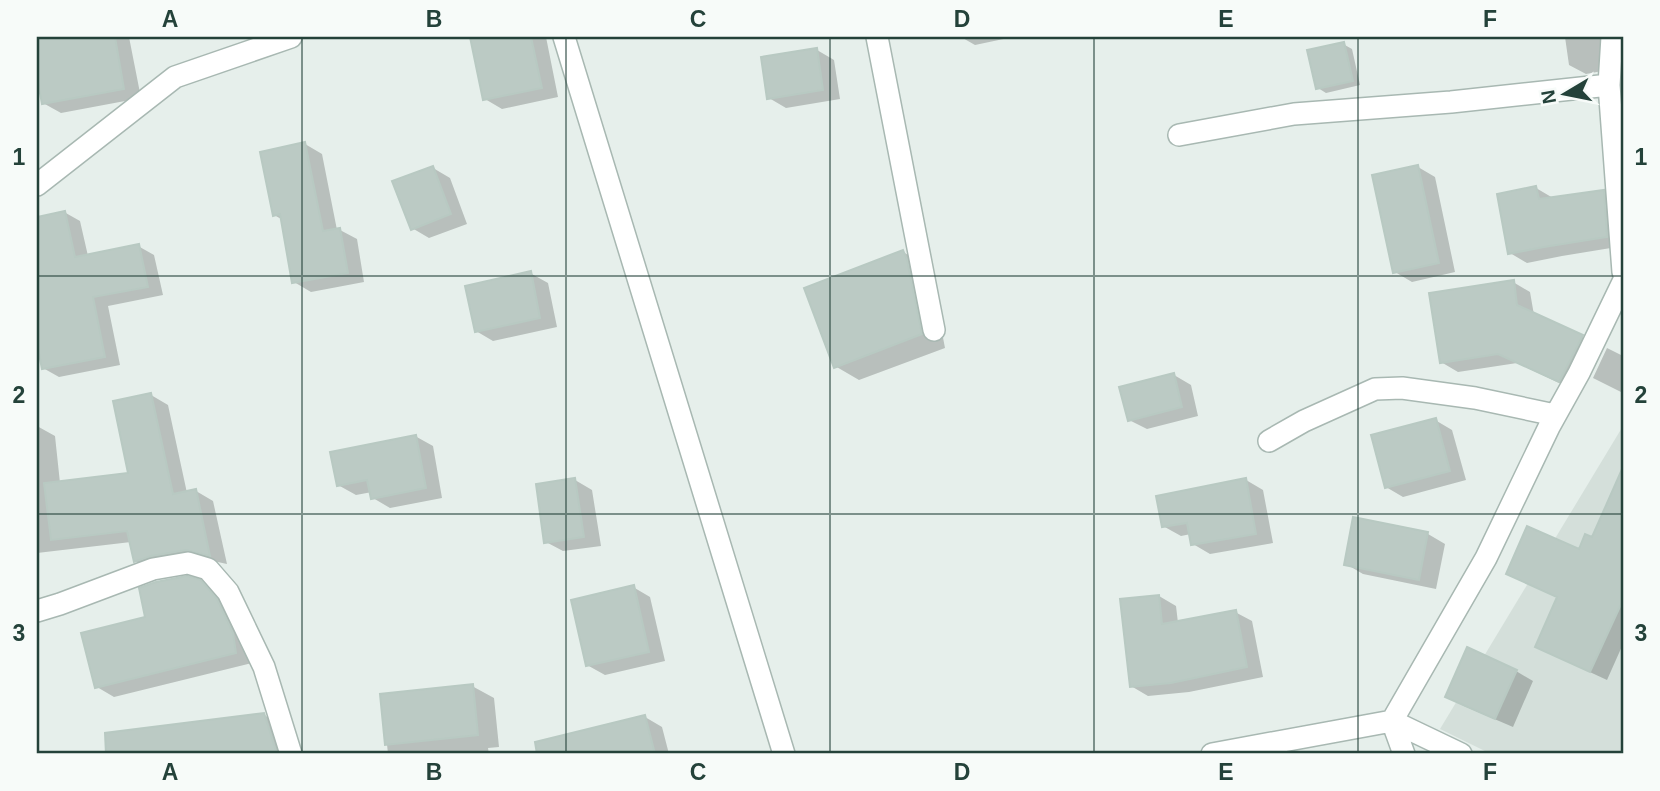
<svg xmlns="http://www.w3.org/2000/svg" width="1660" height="791" viewBox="0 0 1660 791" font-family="Arial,sans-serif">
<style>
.built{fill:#d4dfda}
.shadow{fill:#0003}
.building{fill:#bbcac4;stroke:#b8c9c2;stroke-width:2}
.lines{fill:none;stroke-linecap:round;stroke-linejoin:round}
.minor-casing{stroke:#a8b8b2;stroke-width:24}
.minor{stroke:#fff;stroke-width:21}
.grid{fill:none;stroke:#24423a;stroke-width:2;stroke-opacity:0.55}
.neatline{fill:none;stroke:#24423a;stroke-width:2.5}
.grid-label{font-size:23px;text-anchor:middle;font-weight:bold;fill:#24423a}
</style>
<rect width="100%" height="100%" fill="#e6efeb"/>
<!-- built -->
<path class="built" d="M 1623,426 L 1623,754 L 1491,754 L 1440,729 Z"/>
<!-- shadow -->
<path class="shadow" d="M 37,37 L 129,37 L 141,98 L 61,113 L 43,103 L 37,67 Z
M 472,37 L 546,37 L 558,97 L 502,109 L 485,99 Z
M 961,37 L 1013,37 L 975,45 Z
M 1565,37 L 1619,37 L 1613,69 L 1586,74 L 1569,65 Z
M 1343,44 L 1352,49 L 1360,85 L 1326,93 L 1318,88 Z
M 817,50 L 834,60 L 840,99 L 786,108 L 769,98 Z
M 305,144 L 322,154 L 337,230 L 340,230 L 357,239 L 364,282 L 311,292 L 294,282 L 283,220 L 274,215 Z
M 1418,167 L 1435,177 L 1455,272 L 1412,282 L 1395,272 Z
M 433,168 L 450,178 L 467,224 L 429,238 L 412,228 Z
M 1536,188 L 1553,198 L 1603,192 L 1620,201 L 1623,246 L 1562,256 L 1527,263 L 1510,253 Z
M 64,212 L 80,221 L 88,256 L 138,246 L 154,255 L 163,295 L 108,306 L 120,365 L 59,377 L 43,368 L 37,336 L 37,218 Z
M 903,252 L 927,266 L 931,275 L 945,348 L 859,380 L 835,366 Z
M 530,273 L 548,283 L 557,327 L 493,341 L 476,331 Z
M 1513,282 L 1530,292 L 1534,315 L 1582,337 L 1599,346 L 1576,391 L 1517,363 L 1458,372 L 1441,362 Z
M 1607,348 L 1623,356 L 1623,393 L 1593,378 Z
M 1174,375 L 1191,385 L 1198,416 L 1147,429 L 1129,420 Z
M 151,395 L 168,405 L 187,493 L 196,491 L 213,501 L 227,564 L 204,559 L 152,571 L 135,561 L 131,542 L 37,553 L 37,426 L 55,436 L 60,483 L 130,475 Z
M 1435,420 L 1452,430 L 1466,480 L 1403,497 L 1386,487 Z
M 415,436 L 433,446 L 442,498 L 390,508 L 373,498 L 372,492 L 356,495 L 338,485 Z
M 575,480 L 592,490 L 601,546 L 563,551 L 546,542 Z
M 1246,480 L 1263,490 L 1273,543 L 1210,554 L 1193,544 L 1191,534 L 1181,536 L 1163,526 Z
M 1618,483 L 1623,485 L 1623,644 L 1607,680 L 1553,655 L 1537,646 L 1558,598 L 1508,573 L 1580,551 L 1592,540 Z
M 1428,534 L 1445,544 L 1436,589 L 1363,574 L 1346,564 Z
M 200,582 L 218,592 L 252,663 L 114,697 L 97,687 L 147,618 Z
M 633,587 L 650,597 L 665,661 L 605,675 L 587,665 Z
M 1159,596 L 1176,606 L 1178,623 L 1235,612 L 1252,621 L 1263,677 L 1189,692 L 1148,696 L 1131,686 Z
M 1516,671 L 1533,681 L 1513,727 L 1464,706 L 1447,696 Z
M 472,686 L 494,698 L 499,747 L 488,748 L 489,754 L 388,754 L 382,696 Z
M 264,715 L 278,723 L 288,754 L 150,754 L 148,730 Z
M 645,717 L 662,727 L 669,754 L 592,754 L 587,731 Z"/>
<!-- building -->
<path class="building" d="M 37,37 L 115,37 L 124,89 L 42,104 L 37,77 Z
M 470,37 L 531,37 L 542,88 L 483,100 Z
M 1344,42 L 1353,81 L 1316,89 L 1307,50 Z
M 817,48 L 823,90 L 767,99 L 761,57 Z
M 305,142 L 323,231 L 340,228 L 348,273 L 292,283 L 280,214 L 273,216 L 260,152 Z
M 1418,165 L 1439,263 L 1393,273 L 1372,175 Z
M 433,166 L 451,214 L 411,230 L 392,181 Z
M 1536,186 L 1539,199 L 1604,190 L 1607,237 L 1544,247 L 1508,254 L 1497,194 Z
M 65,211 L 75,257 L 139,244 L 148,287 L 93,297 L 105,357 L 42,369 L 37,344 L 37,217 Z
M 903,250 L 907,260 L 922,334 L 834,368 L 804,288 Z
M 531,271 L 540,318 L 475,332 L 465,286 Z
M 1514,280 L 1517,305 L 1583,335 L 1559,382 L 1498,354 L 1440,363 L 1429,293 Z
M 1174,373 L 1182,407 L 1128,421 L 1119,387 Z
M 151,393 L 173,494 L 196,489 L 210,556 L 186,550 L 151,556 L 134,562 L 127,531 L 51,540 L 44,483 L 128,473 L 113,401 Z
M 1436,418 L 1450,471 L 1385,488 L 1371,435 Z
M 416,435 L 426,488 L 371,499 L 367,480 L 337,486 L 330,452 Z
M 1623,467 L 1623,600 L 1590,672 L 1535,647 L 1557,597 L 1506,574 L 1527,526 L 1579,549 L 1585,534 L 1592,537 Z
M 575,478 L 584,537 L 544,543 L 536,484 Z
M 1246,478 L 1256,534 L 1191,545 L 1187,523 L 1162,527 L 1156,496 Z
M 1353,517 L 1428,532 L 1419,580 L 1344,565 Z
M 187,576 L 201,580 L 217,599 L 233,633 L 236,653 L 95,688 L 81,633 L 145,617 L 139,588 L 156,582 Z
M 634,585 L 649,652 L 586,666 L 571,600 Z
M 1159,595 L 1162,624 L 1236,610 L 1247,667 L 1171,683 L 1130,687 L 1120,599 Z
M 1467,647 L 1517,670 L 1495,719 L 1445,697 Z
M 473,684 L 478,735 L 385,745 L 380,694 Z
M 264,713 L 277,754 L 106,754 L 105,733 Z
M 645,715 L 655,754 L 537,754 L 535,742 Z"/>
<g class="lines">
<!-- minor casing -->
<g class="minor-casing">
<path id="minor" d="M 564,37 L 784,754
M 877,37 L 934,330
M 1612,37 L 1609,85 L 1623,272
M 1179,135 L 1294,114 L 1451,102 L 1609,85
M 37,185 L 175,77 L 291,37
M 1269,441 L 1304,421 L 1375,389 L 1402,388 L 1475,398 L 1555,415
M 37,611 L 60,604 L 153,569 L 188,563 L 208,569 L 228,592 L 264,667 L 291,754
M 1392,721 L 1461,754
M 1392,721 L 1404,754
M 1212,754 L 1392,721 L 1486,558 L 1549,427 L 1579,373 L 1623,282"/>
</g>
<!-- minor -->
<use href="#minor" class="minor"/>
</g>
<!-- grid -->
<path class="grid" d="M 302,37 L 302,754M 566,37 L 566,754M 830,37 L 830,754M 1094,37 L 1094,754M 1358,37 L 1358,754M 37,276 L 1623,276M 37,514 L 1623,514"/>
<!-- border -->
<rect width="1660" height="791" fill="none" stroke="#f7fbf9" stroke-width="77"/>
<!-- north arrow -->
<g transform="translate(1565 94) rotate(260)" stroke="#f7fbf9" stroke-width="5" paint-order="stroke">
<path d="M0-5L12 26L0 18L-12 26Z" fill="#24423a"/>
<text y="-10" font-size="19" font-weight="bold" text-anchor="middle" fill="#24423a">N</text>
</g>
<rect x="38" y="38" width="1584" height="714" class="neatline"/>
<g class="grid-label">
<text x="170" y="27">A</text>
<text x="434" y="27">B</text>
<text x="698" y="27">C</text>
<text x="962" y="27">D</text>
<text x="1226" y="27">E</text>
<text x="1490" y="27">F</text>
<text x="19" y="165">1</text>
<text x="1641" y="165">1</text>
<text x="19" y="403">2</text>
<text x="1641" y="403">2</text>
<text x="19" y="641">3</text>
<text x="1641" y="641">3</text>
<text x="170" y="780">A</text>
<text x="434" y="780">B</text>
<text x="698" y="780">C</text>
<text x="962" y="780">D</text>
<text x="1226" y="780">E</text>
<text x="1490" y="780">F</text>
</g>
</svg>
